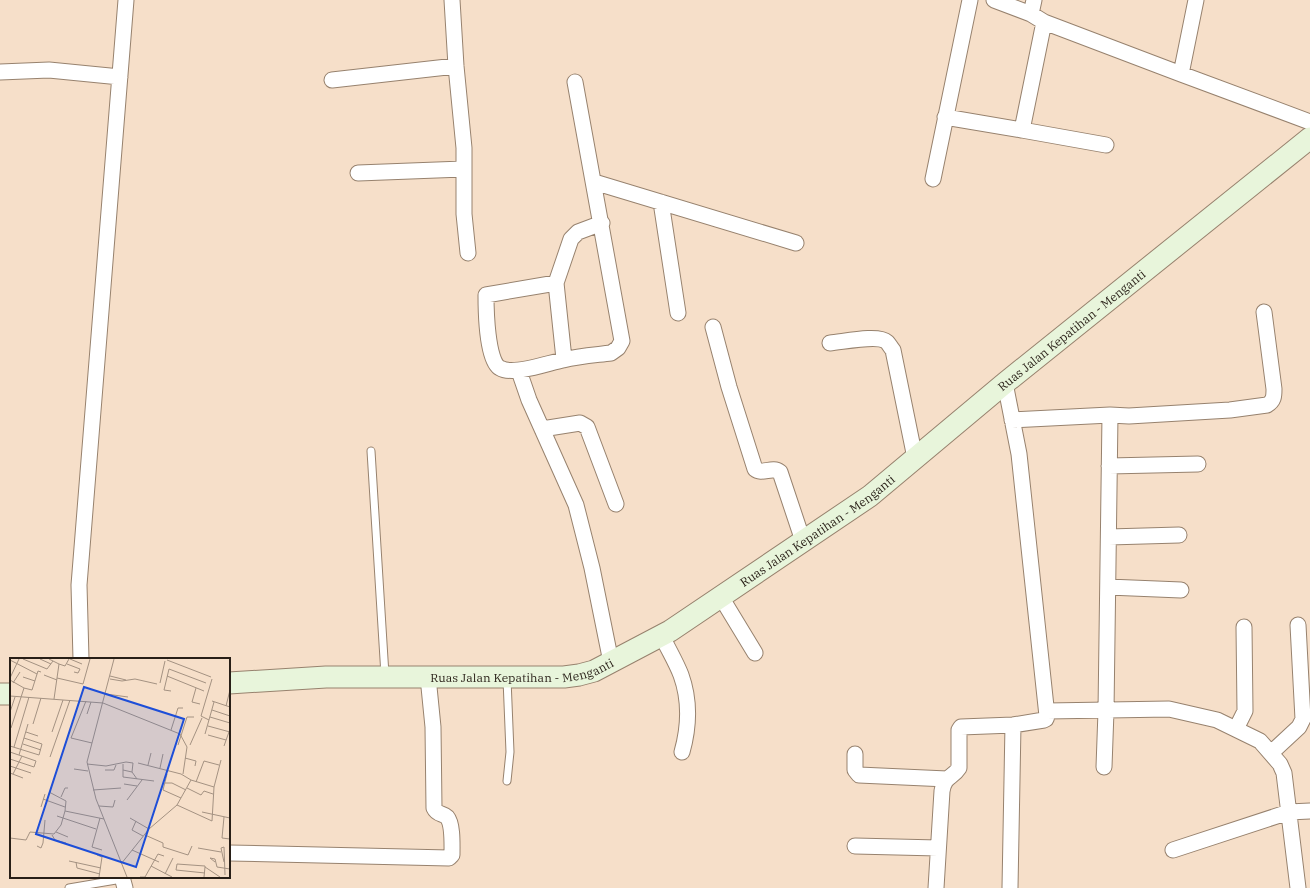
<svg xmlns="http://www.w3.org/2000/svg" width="1310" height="888" viewBox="0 0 1310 888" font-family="'IBM Plex Serif',serif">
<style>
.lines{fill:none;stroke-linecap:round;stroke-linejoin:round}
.lane-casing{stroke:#97826e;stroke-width:9}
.street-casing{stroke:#97826e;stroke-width:17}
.secondary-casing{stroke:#97826e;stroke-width:23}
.lane{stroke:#fff;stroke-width:7}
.street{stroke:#fff;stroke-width:15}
.secondary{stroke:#e8f5db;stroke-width:21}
.labels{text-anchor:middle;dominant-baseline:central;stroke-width:4;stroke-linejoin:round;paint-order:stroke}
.street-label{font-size:12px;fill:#281f17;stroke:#f6dfc9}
.inset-road{fill:none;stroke:#a49282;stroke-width:1}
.view{fill:#1d4ed8;fill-opacity:0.15;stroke:#1d4ed8;stroke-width:2}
.inset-edge{fill:none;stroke:#281f17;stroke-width:2}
</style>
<rect width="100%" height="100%" fill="#f6dfc9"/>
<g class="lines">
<!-- lane casing -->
<g class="lane-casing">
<path id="lane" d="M 371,451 L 385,675
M 507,781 L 510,752 L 507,679
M 69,888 L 122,879"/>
</g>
<!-- street casing -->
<g class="street-casing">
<path id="street" d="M 452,0 L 456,66 L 464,148 L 464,214 L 468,253
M 994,0 L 1031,14 L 1044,22 L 1181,74 L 1310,122
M 1031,14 L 1034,0
M 0,72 L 49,70 L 120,77
M 1181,74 L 1196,0
M 332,80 L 456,66
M 945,117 L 1022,130 L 1044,22
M 1022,130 L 1106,145
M 358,173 L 463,169
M 933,179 L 970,0
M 594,182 L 796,243
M 661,202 L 678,313
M 556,283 L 486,295 C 486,309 487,362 500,368 C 513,376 548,363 563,360 C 579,356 595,355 611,353 L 618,348 L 622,341 L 575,82
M 713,327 L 729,387 L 755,469 C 762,475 772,466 780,472 L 803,541
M 830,343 C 843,342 878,334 887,342 C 889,344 891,348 893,350 L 915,458
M 564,359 L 556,283 L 571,239 L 578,232 L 602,223
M 519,371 L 529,400 L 576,505 L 592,568 L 611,662
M 1012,420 L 1110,415 L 1129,416 L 1230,410 L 1267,405 C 1274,401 1274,396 1274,389 L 1264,312
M 542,429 L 580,423 L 587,427 L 616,504
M 1109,466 L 1198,464
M 1109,537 L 1179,535
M 1108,587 L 1181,590
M 721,597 L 755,653
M 662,636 C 668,649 676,662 681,675 C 690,700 689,727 682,752
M 81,659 L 79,585 L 126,0
M 1047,711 L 1169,709 L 1217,720 L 1260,741 L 1280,764 L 1284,773 L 1298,888
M 1236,729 L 1245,711 L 1244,627
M 1271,753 L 1299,727 L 1303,719 L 1298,625
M 855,754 L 855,770 L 859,775 L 947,779
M 1104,767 L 1106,711 L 1110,415
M 855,846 L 938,848
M 1173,850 L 1289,812 L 1310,811
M 229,853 L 449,858 L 452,855 C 452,845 453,824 447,817 C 443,813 437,815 434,808 L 433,727 L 428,677
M 122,877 L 125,888
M 936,888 L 942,791 C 945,775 952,779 959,768 L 959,730 L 961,727 L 1013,725 L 1044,720 L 1046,719 L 1047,716 L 1019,454 L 1005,383
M 1010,888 L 1013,725"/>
</g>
<!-- secondary casing -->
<g class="secondary-casing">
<g id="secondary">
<path id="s1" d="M 229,683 L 326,677 L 564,677 L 579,675 L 594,671 L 670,631 L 870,496 L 1005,383 L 1310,138"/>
<path d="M 0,694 L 11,694"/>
</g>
</g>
<!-- lane -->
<use href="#lane" class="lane"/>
<!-- street -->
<use href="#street" class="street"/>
<!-- secondary -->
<use href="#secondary" class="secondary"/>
</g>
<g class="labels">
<!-- street labels -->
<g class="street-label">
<text stroke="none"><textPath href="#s1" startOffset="954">Ruas Jalan Kepatihan - Menganti</textPath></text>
<text stroke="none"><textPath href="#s1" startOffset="630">Ruas Jalan Kepatihan - Menganti</textPath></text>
<text stroke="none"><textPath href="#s1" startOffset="294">Ruas Jalan Kepatihan - Menganti</textPath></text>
</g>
</g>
<!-- overview -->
<g transform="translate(10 658)">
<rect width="220" height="220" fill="#f6dfc9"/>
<path class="inset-road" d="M 13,1 L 37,11 L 43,3M 30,1 L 41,6M 39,1 L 49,6 L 44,41M 60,1 L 72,6M 104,1 L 77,104 L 86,141 L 117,219M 0,2 L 27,16M 157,2 L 201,19M 49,6 L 55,8 L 59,1M 57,6 L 70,11 L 68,15 L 64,14M 34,17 L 47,22M 100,18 L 116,22M 157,18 L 194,33M 13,19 L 25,23M 0,20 L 9,1M 47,20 L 73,26 L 80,1M 100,21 L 112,23 L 125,21 L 147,26M 0,22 L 14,30 L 1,70M 3,25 L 10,14M 150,25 L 155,3M 14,30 L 22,32 L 28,13 L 31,14M 186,30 L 182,44 L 190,46M 161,33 L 154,32 L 159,11 L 196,25M 96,36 L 118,39M 0,38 L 93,45 L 170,76 L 177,89 L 173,116M 76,43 L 61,80 L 82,85M 202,43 L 220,49M 216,48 L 220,32M 202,52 L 220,58M 0,54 L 5,39M 77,56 L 81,44M 200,59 L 220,65M 199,62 L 191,58 L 202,21M 23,66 L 31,40M 198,68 L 220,74M 161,72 L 168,50 L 173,50M 16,74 L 28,78M 42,74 L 53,42M 195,76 L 204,44M 198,77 L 216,82M 13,86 L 31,92M 168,87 L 177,59 L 184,59M 180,87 L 192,60M 0,88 L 29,97 L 32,86 L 14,80M 214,88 L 220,71M 4,89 L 19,39M 0,94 L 26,103 L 24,109 L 0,101M 9,97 L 18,66M 40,99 L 60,42M 175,100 L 186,103 L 185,108M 128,105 L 171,116 L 181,122 L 204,129M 77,106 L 96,108 L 116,104 L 123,105 L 122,114M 113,106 L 113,119 L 144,123M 138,107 L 141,95M 0,108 L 21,115M 150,110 L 153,96M 64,111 L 78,113M 95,112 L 104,112 L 106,107M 113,112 L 122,114 L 127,121M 0,115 L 13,120M 3,116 L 12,98M 157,116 L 153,132 L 171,140M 186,124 L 194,103 L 209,107M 155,125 L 162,125 L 176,132M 114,126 L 127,128M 177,130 L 191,137 L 194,133 L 203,136M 83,132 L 111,130M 39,134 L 56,143 L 55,153 L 94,161M 51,139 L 55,130 L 58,130M 33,141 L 55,149M 117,142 L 132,122M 167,147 L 202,163 L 204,129 L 211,102M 89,148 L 103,149 L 105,142M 31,149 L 35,136M 192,154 L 220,160M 47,158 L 86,171M 214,159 L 212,180 L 220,181M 90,160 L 82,189 L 92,192M 120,160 L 139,171M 126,163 L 122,172 L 133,178M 46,174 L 58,179M 42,177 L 45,182 L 56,185M 135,177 L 153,185 L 153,189 L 178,197 L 182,188M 0,180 L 16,182 L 20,174 L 44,176 L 51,167 L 55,153M 27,188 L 31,190 L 33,185 L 35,162M 188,190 L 211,194M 122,192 L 149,204M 87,197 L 92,199 L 89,219M 59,203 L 91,210M 66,204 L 67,210 L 90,216M 205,204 L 200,200 L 205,201 L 207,209 L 220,211M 214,204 L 211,190 L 214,189 L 215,217M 111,206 L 139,171 L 167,147 L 181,122M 141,208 L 162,219M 195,209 L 210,219M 155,216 L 163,200M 130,219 L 135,219 L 148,196 L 154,198M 194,219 L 195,209 L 195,208 L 167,206 L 166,212 L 195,215"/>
<path class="view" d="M 74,29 L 174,61 L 126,209 L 26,176 Z"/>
<rect width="220" height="220" class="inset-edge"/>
</g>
</svg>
